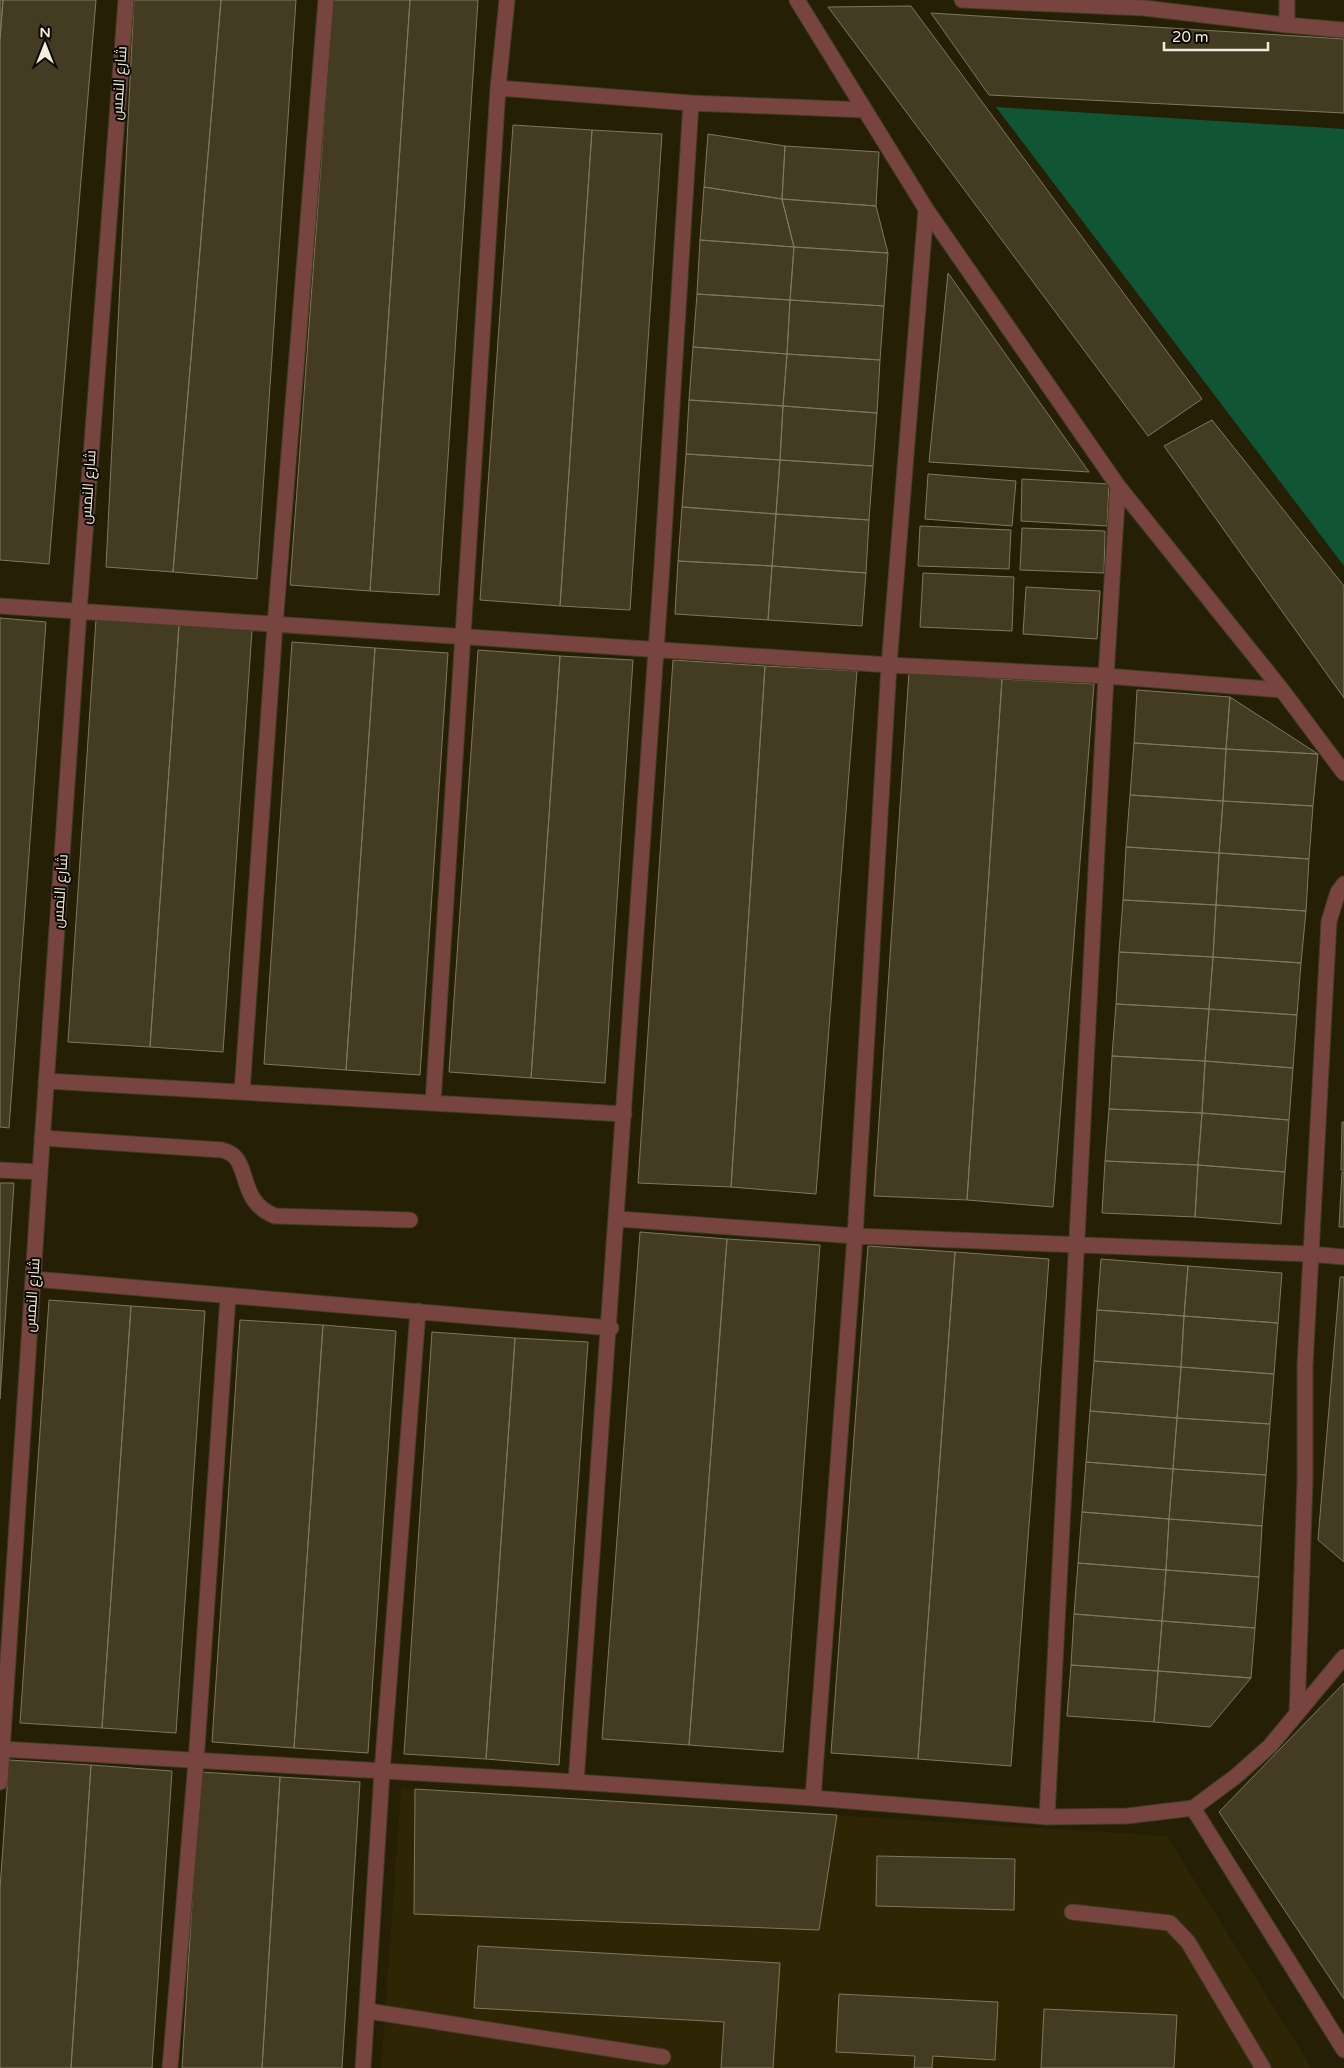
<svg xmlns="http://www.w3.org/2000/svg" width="1344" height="2068" viewBox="0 0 1344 2068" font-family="'Varela Round',Cairo,sans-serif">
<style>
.built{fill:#2d2503}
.green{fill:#105534}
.building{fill:#433c23;stroke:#7f785d}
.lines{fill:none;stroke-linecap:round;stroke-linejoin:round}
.service-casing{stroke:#413c24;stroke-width:17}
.minor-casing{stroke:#413c24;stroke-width:17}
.tertiary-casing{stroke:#413c24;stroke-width:17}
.service{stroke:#77443f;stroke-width:15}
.minor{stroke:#77443f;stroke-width:15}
.tertiary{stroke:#77443f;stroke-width:15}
.labels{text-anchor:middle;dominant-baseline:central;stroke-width:4;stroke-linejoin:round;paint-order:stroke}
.street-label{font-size:15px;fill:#f0eddd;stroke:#0c0902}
</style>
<rect width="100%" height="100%" fill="#251f06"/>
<!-- built -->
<path class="built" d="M 401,1788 L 1167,1836 L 1312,2068 L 381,2068 Z"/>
<!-- green -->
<path class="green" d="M 996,107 L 1344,129 L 1344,566 Z"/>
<!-- building -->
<path class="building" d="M 0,0 L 3,0 L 0,39 Z
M 3,0 L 96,0 L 49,564 L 0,560 L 0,39 Z
M 134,0 L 221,0 L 173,572 L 106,567 Z
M 221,0 L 296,0 L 257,579 L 173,572 Z
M 333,0 L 410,0 L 370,591 L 290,585 Z
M 410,0 L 478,0 L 439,595 L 370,591 Z
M 911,6 L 1202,399 L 1148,436 L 828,7 Z
M 931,13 L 1344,39 L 1344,113 L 989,95 Z
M 513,125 L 592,130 L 560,606 L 480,600 Z
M 592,130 L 662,134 L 630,610 L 560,606 Z
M 708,134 L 785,146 L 782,199 L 704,187 Z
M 785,146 L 879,152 L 876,206 L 782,199 Z
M 704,187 L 782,199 L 794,247 L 700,240 Z
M 782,199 L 876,206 L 888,253 L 794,247 Z
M 700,240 L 794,247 L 790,300 L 697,294 Z
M 794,247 L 888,253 L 884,306 L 790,300 Z
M 948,273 L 1089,472 L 929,462 Z
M 697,294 L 790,300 L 787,354 L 693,347 Z
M 790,300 L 884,306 L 880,360 L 787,354 Z
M 693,347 L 787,354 L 783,406 L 689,400 Z
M 787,354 L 880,360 L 877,413 L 783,406 Z
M 689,400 L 783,406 L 780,460 L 686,454 Z
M 783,406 L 877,413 L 873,466 L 780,460 Z
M 1212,420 L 1344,586 L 1344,698 L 1164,446 Z
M 686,454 L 780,460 L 776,514 L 682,507 Z
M 780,460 L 873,466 L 869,520 L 776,514 Z
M 928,474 L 1016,481 L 1012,526 L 925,519 Z
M 1022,479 L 1109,484 L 1107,526 L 1021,521 Z
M 682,507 L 776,514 L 772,566 L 678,561 Z
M 776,514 L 869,520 L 866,573 L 772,566 Z
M 920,526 L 1011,530 L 1009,569 L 918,566 Z
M 1022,528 L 1105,531 L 1104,573 L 1020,570 Z
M 678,561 L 772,566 L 768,620 L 675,614 Z
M 772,566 L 866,573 L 862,626 L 768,620 Z
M 923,573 L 1014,577 L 1012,631 L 920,627 Z
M 1026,587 L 1100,591 L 1097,639 L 1023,634 Z
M 0,618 L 46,622 L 9,1128 L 0,1127 Z
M 96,619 L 179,625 L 150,1047 L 68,1042 Z
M 179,625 L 252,630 L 223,1052 L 150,1047 Z
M 292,642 L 375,648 L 346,1070 L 264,1064 Z
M 375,648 L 448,653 L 420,1075 L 346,1070 Z
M 478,650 L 560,656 L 531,1078 L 449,1072 Z
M 560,656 L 633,660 L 605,1083 L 531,1078 Z
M 673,660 L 765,666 L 731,1187 L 638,1183 Z
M 765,666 L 857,671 L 816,1194 L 731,1187 Z
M 909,672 L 1002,679 L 967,1200 L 874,1196 Z
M 1002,679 L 1094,684 L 1053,1207 L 967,1200 Z
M 1137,690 L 1230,697 L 1226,749 L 1134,743 Z
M 1230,697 L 1318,754 L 1226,749 Z
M 1134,743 L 1226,749 L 1223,801 L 1130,795 Z
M 1226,749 L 1318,754 L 1313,806 L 1223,801 Z
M 1130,795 L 1223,801 L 1219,853 L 1126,847 Z
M 1223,801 L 1313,806 L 1309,859 L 1219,853 Z
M 1126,847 L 1219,853 L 1216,905 L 1123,900 Z
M 1219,853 L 1309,859 L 1306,911 L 1216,905 Z
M 1123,900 L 1216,905 L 1213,957 L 1119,952 Z
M 1216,905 L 1306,911 L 1301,963 L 1213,957 Z
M 1119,952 L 1213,957 L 1209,1009 L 1116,1004 Z
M 1213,957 L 1301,963 L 1297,1015 L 1209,1009 Z
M 1116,1004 L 1209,1009 L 1205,1061 L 1112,1056 Z
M 1209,1009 L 1297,1015 L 1293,1068 L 1205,1061 Z
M 1112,1056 L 1205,1061 L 1202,1113 L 1109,1109 Z
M 1205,1061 L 1293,1068 L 1289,1120 L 1202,1113 Z
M 1109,1109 L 1202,1113 L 1198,1165 L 1105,1161 Z
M 1202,1113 L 1289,1120 L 1285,1172 L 1198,1165 Z
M 1342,1122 L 1344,1122 L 1344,1170 L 1341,1170 Z
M 1105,1161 L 1198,1165 L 1195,1217 L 1102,1213 Z
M 1198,1165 L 1285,1172 L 1281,1224 L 1195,1217 Z
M 1342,1172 L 1344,1172 L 1344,1227 L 1339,1227 Z
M 0,1183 L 14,1183 L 0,1399 Z
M 640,1232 L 727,1239 L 689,1745 L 602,1739 Z
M 727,1239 L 820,1245 L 783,1752 L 689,1745 Z
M 868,1246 L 955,1252 L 918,1759 L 831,1753 Z
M 955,1252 L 1049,1259 L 1011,1766 L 918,1759 Z
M 1101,1259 L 1188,1266 L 1184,1316 L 1097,1310 Z
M 1188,1266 L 1282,1273 L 1278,1323 L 1184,1316 Z
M 1340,1277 L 1344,1277 L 1344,1562 L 1318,1540 Z
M 49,1300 L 131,1306 L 102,1728 L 20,1723 Z
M 131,1306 L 205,1311 L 176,1733 L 102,1728 Z
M 1097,1310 L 1184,1316 L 1181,1367 L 1094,1361 Z
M 1184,1316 L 1278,1323 L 1274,1374 L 1181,1367 Z
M 240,1320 L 323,1325 L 294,1748 L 212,1742 Z
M 323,1325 L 396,1331 L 368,1753 L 294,1748 Z
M 432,1332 L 515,1338 L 486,1759 L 404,1754 Z
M 515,1338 L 588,1342 L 559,1765 L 486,1759 Z
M 1094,1361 L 1181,1367 L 1177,1418 L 1090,1411 Z
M 1181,1367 L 1274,1374 L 1270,1424 L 1177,1418 Z
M 1090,1411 L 1177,1418 L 1173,1469 L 1086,1462 Z
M 1177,1418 L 1270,1424 L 1266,1475 L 1173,1469 Z
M 1086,1462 L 1173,1469 L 1169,1519 L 1082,1512 Z
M 1173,1469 L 1266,1475 L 1262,1526 L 1169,1519 Z
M 1082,1512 L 1169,1519 L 1166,1570 L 1078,1563 Z
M 1169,1519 L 1262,1526 L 1259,1577 L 1166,1570 Z
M 1078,1563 L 1166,1570 L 1162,1621 L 1074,1614 Z
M 1166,1570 L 1259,1577 L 1255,1628 L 1162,1621 Z
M 1074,1614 L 1162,1621 L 1158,1671 L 1071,1665 Z
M 1162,1621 L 1255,1628 L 1251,1678 L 1158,1671 Z
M 1071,1665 L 1158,1671 L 1154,1722 L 1067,1716 Z
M 1158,1671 L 1251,1678 L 1210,1727 L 1154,1722 Z
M 1344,1683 L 1344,1999 L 1219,1812 Z
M 9,1760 L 91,1765 L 71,2068 L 0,2068 L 0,1889 Z
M 91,1765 L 172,1771 L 152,2068 L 71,2068 Z
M 200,1772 L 280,1777 L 262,2068 L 182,2068 Z
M 280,1777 L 360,1782 L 342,2068 L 262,2068 Z
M 415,1789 L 837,1815 L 819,1930 L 414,1914 Z
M 877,1856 L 1015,1859 L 1014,1910 L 876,1906 Z
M 478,1946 L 780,1963 L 773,2068 L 721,2068 L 724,2022 L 474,2008 Z
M 839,1994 L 998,2002 L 995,2060 L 933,2056 L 932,2068 L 914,2068 L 915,2056 L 836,2052 Z
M 1044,2009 L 1177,2015 L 1174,2068 L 1041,2068 Z"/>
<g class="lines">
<!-- service casing -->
<g class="service-casing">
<path id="service" d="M 42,1138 L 222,1150 C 254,1157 234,1200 275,1216 L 410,1220
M 1072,1912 L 1170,1923 L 1188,1942 L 1263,2068
M 368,2011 L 663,2057"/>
</g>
<!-- minor casing -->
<g class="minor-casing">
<path id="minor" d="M 797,0 L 926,209 L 1118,486 L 1282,690 L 1344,773
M 1287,0 L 1287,25
M 498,88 L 691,103 L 865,110
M 0,606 L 889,665 L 1106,676 L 1282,690
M 46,1081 L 624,1114
M 242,1092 L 275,625 L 326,0
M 433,1103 L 498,88 L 507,0
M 0,1170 L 40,1172
M 618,1219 L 855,1236 L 1310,1254 L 1344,1257
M 34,1279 L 611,1328
M 1297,1713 L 1305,1481 L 1305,1365 L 1329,921 L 1338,892 L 1344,884
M 0,1782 L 40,1172 L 79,612 L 126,0
M 576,1782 C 619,1223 657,663 691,103
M 813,1798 L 855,1236 L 889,665 L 926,209
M 1193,1808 L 1344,2050
M 1047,1817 L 1106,676 L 1118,486
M 170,2068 L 196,1762 L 228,1296
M 363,2068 L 382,1772 L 418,1311"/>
</g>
<!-- tertiary casing -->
<g class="tertiary-casing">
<path id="tertiary" d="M 962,0 L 1144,8 L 1287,25 L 1344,30
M 0,1749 L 576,1782 L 813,1798 L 1047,1817 L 1127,1816 L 1193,1808 L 1235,1777 L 1270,1746 L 1344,1657"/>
</g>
<!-- service -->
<use href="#service" class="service"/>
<!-- minor -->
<use href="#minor" class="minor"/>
<!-- tertiary -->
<use href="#tertiary" class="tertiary"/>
</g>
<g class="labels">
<!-- street labels -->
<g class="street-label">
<text transform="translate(119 83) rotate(-86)">شارع النمس</text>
<text transform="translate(88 487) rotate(-86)">شارع النمس</text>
<text transform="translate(60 891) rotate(-86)">شارع النمس</text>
<text transform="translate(32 1295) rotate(-86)">شارع النمس</text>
</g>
</g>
<!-- north arrow -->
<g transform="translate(45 45)" stroke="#0c0902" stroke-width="4" paint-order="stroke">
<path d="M0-4L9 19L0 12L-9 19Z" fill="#f0eddd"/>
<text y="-8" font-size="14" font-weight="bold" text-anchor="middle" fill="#f0eddd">N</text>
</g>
<!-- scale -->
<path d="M1164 42v8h104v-8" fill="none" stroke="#f0eddd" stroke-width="2.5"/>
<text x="1172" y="42" font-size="15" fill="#f0eddd" stroke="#0c0902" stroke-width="4" paint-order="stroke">20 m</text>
</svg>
